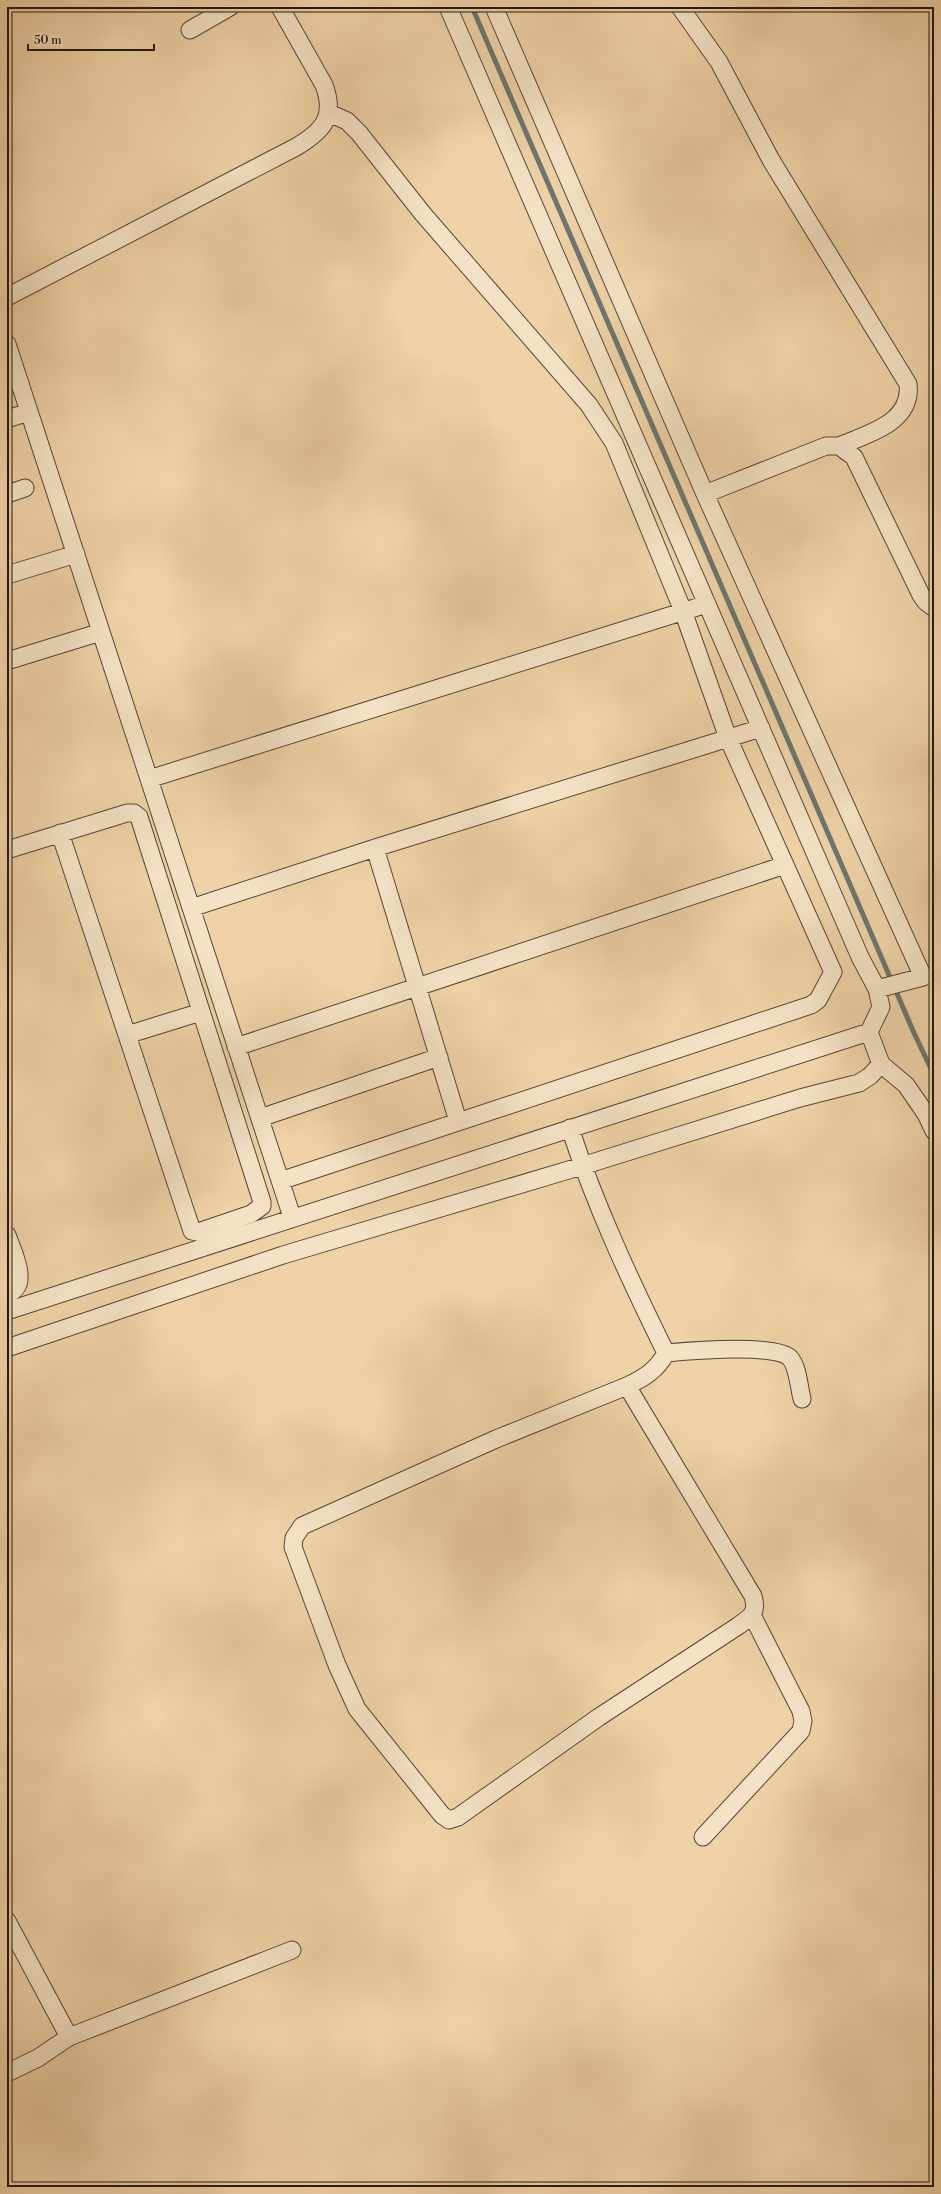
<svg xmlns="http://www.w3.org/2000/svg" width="941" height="2194" viewBox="0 0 941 2194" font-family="'Libre Bodoni',serif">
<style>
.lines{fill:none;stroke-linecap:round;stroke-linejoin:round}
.stream{stroke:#6c7671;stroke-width:5}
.minor-casing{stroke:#554635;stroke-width:19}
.minor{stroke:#f5e2c6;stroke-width:17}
</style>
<rect width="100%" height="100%" fill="#efd2a7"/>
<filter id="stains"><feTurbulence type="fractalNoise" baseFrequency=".005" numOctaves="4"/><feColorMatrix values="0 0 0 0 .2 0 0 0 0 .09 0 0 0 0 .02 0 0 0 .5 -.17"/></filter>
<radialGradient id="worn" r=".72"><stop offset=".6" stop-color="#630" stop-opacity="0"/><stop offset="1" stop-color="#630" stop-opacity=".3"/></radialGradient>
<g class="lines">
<!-- stream -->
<path class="stream" d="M 472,7 L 914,1033 L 934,1075"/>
<!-- minor casing -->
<g class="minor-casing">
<path id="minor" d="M 448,7 L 860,957 L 877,989 L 881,1007 L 869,1032 L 881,1064 L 906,1085 L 926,1114 L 934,1131
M 494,7 L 705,494 L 923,977 L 877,989
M 680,7 L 719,62 L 771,160 L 908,384 C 913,423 867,434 839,446
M 190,30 L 230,7
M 7,297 L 296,147 C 323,131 336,117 324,85 L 280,7
M 7,344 L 292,1217
M 7,419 L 29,412
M 7,494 L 25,488
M 705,494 L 826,446 L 839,446 L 854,457 L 921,595 L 926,602 L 934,608
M 7,575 L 76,554
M 7,661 L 101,632
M 149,779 L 707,604
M 375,848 L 458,1121
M 7,850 L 127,813 L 134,813 L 139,817 L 262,1202 L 262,1206 L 251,1214 L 198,1232 L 192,1231 L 60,833
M 191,908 L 375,848 L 761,728
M 127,1035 L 201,1012
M 236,1047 L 785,865
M 260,1118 L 439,1057
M 570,1128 C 595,1205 630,1280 666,1353
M 280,1181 L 811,1005 L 818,1000 L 833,972 L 728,738 L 683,611 L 614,443 L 589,405 L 423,214 L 359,133 L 347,121 L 329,113
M 7,1235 C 13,1252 31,1286 7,1294
M 7,1311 L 869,1032
M 7,1348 L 283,1255 L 582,1166 L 800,1098 L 859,1083 L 870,1076 L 881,1064
M 666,1353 C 688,1351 776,1343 790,1358 C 798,1367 799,1387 802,1399
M 627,1386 L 753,1596 C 758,1614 751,1616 738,1626 L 599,1717 L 458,1817 L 449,1820 L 442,1815 L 357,1709 L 337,1665 L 293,1547 L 294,1538 L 302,1526 L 496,1439 L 627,1386 C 644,1378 657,1370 666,1353
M 703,1837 L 801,1731 L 803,1721 L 801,1711 L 752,1615
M 7,1921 L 69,2037
M 7,2073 L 38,2058 L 69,2037 L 292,1950"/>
</g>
<!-- minor -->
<use href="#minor" class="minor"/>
</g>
<!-- margin -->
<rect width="941" height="2194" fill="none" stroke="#efd2a7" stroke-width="24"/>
<rect x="8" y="8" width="925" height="2178" fill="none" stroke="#22170f" stroke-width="2"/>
<rect x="12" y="12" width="917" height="2170" fill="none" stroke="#22170f"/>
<!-- scale -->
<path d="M28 44v6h126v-6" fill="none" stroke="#22170f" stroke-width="2"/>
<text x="34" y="44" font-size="12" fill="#22170f" stroke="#f5e2c6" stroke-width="3" paint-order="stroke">50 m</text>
<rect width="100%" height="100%" filter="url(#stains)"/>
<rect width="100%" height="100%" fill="url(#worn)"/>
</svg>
